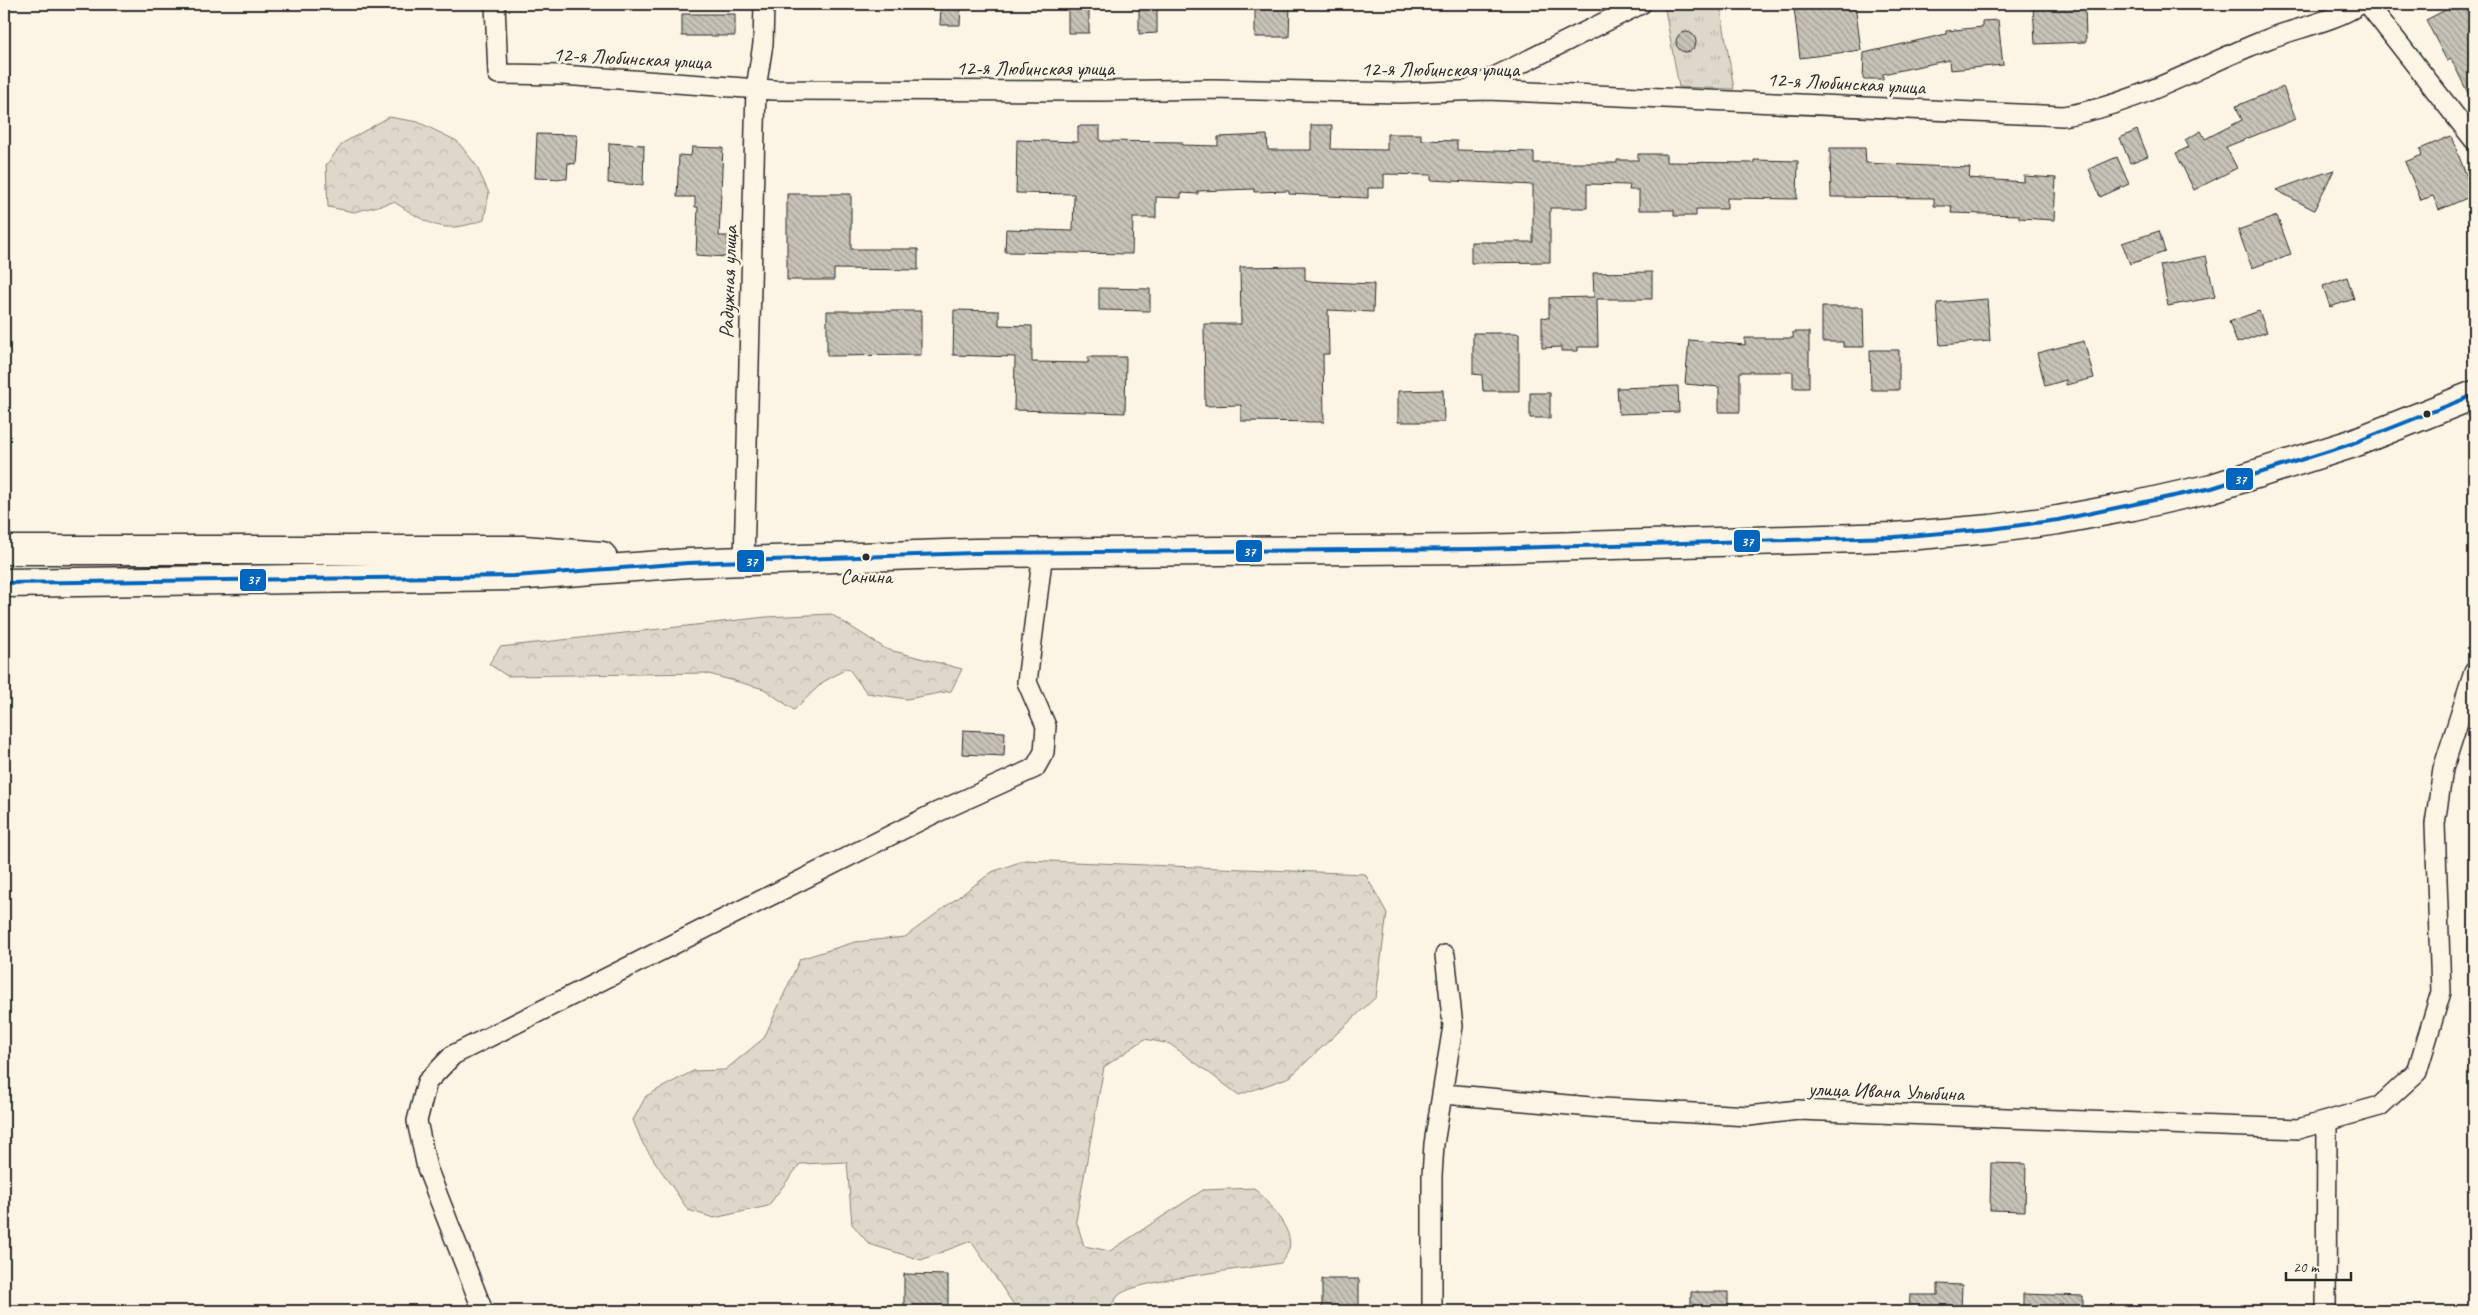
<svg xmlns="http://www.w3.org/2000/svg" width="2478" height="1315" viewBox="0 0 2478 1315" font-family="Caveat,sans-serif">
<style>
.forest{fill:url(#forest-crowns);stroke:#84827a}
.park{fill:url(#park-tufts);stroke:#84827a}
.building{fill:url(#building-back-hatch);stroke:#2b2b2b}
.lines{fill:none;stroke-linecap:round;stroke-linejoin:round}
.street-casing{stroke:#2b2b2b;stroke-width:22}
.primary-casing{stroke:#2b2b2b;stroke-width:31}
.street{stroke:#fcf5e5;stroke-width:19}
.primary{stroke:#fcf5e5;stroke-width:28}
.bus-1-casing{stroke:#fcf5e5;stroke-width:8}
.bus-1{stroke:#0065bd;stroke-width:4}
.bus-dot{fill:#2b2b2b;stroke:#fcf5e5;stroke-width:2}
.labels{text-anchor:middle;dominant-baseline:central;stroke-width:5;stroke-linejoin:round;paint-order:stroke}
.bus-label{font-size:20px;fill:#2b2b2b;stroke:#fcf5e5}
.street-label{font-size:21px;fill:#2b2b2b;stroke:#fcf5e5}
.line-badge{stroke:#fcf5e5;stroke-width:2}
.badge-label{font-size:14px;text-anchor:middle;font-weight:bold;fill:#fff}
</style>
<defs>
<pattern id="forest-crowns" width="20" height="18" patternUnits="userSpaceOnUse" patternTransform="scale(1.25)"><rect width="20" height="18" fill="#ded8ca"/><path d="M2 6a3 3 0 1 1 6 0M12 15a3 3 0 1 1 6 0" fill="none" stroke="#bfbaae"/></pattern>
<pattern id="park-tufts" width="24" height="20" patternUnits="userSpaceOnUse" patternTransform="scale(1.25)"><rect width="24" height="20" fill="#ded8ca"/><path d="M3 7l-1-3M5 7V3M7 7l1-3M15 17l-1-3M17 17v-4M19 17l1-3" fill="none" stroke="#bfbaae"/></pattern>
<pattern id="building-back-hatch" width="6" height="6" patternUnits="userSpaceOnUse" patternTransform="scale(1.25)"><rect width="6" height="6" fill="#c8c3b7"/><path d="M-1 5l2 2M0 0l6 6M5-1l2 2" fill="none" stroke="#a39f95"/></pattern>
</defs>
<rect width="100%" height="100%" fill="#fcf5e5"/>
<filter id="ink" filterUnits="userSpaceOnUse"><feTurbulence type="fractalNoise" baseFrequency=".02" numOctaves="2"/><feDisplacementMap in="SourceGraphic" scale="10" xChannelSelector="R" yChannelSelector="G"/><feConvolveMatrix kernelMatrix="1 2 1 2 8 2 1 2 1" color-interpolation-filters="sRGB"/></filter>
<g filter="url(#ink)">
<!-- forest -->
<path class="forest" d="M 389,117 L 418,122 L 457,141 L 476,165 L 489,193 L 484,220 C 441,235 431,225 394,202 L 354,212 L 328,207 L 326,165 L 343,143 Z
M 831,614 L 886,649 L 962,669 L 951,691 L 907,699 L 867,693 L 848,668 L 823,682 L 794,710 L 764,689 L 705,673 L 507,676 L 489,664 L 500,647 L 766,617 Z
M 1025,860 L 1365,874 L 1387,913 L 1376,997 L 1290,1077 L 1239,1095 L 1170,1044 L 1145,1039 L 1104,1067 L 1076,1220 L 1084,1246 L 1110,1251 L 1203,1190 L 1254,1188 C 1266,1201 1295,1230 1289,1249 C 1288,1254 1283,1259 1281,1263 C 1253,1268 1135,1280 1119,1295 C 1115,1299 1111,1306 1108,1311 L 1018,1311 L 971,1241 L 921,1260 L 869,1244 L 852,1224 L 847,1162 L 800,1164 L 768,1206 L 714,1218 L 688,1210 L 643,1144 L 633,1120 L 646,1096 L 693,1071 L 725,1070 L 764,1038 L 800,959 L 855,942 L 905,937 L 992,872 Z"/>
<!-- park -->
<path class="park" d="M 1664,4 L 1720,4 L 1734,89 L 1679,87 Z"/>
<!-- building -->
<path class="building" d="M 941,4 L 961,4 L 960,25 L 940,25 Z
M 1068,4 L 1089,4 L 1089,33 L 1068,33 Z
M 1139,4 L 1157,4 L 1157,33 L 1139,34 Z
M 1255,4 L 1290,4 L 1289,37 L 1255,37 Z
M 1823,4 L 1855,4 L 1861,50 L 1800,58 L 1794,8 Z
M 2033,4 L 2085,4 L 2086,42 L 2035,44 Z
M 2457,4 L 2470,4 L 2474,11 L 2474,105 L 2451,59 L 2447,61 L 2426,20 Z
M 682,14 L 735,14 L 735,36 L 682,36 Z
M 1998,20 L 2003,65 L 1950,70 L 1949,60 L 1883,74 L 1883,79 L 1863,79 L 1864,53 L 1946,34 L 1946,31 L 1982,27 L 1982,21 Z
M1676 42a10 10 0 1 1 20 0a10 10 0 1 1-20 0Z
M 2283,87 L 2296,119 L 2226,147 L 2237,168 L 2194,190 L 2176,153 L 2189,147 L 2185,140 L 2201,131 L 2205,139 L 2242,120 L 2236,106 Z
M 1311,125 L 1332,125 L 1331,149 L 1387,150 L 1387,134 L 1421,134 L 1421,140 L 1457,141 L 1457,150 L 1534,152 L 1534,163 L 1617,163 L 1617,160 L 1638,160 L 1638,154 L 1666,154 L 1666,162 L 1754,163 L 1754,160 L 1798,161 L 1797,199 L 1727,198 L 1727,209 L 1696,209 L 1696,216 L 1674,216 L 1674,210 L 1639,210 L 1639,190 L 1629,190 L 1630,185 L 1587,184 L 1587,208 L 1550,208 L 1550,262 L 1471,263 L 1471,242 L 1533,242 L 1533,185 L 1431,180 L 1431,175 L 1384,174 L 1384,188 L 1368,188 L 1368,198 L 1289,194 L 1289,191 L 1254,192 L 1254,189 L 1198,191 L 1198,194 L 1181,193 L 1181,198 L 1156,197 L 1156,218 L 1133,218 L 1132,254 L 1005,252 L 1006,229 L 1073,231 L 1074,194 L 1016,193 L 1017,140 L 1078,142 L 1078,126 L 1100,126 L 1100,141 L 1182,142 L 1182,145 L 1218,146 L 1218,137 L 1267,135 L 1268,150 L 1311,150 Z
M 2137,130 L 2148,156 L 2130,163 L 2120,138 Z
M 537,134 L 577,135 L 575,164 L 568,163 L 567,179 L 535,178 Z
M 2451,136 L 2474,195 L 2439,210 L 2433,196 L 2421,200 L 2405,162 L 2422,155 L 2420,149 Z
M 609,143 L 644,145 L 643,185 L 608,183 Z
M 692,147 L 723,148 L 719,236 L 728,236 L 727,257 L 696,255 L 698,207 L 695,207 L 695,197 L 677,197 L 679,155 L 691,156 Z
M 1830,148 L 1865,148 L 1866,163 L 1970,168 L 1969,178 L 2024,182 L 2024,176 L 2056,178 L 2054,220 L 2019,218 L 2019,215 L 1951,213 L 1952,206 L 1934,206 L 1934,198 L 1831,197 Z
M 2117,157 L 2129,184 L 2100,197 L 2089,169 Z
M 2334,170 L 2314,210 L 2276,190 L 2306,179 Z
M 787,194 L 851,194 L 851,249 L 918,249 L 918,270 L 834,269 L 834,280 L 787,280 Z
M 2277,216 L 2291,254 L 2252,268 L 2238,230 Z
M 2159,231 L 2165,252 L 2130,264 L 2122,243 Z
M 2206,256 L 2215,297 L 2168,306 L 2160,265 Z
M 1305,266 L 1305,281 L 1374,284 L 1373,312 L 1328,310 L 1329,354 L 1323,354 L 1324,422 L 1241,421 L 1241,405 L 1205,406 L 1204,324 L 1241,324 L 1240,267 Z
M 1652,272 L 1652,299 L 1597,299 L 1598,347 L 1578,347 L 1578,351 L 1561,351 L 1561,347 L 1542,348 L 1542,317 L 1549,318 L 1549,298 L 1594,297 L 1593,273 Z
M 2347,277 L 2354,299 L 2330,307 L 2323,286 Z
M 1099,288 L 1150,289 L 1150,311 L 1099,310 Z
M 1987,299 L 1990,341 L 1940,345 L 1937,303 Z
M 1822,307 L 1863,307 L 1864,347 L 1843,347 L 1843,342 L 1822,342 Z
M 954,310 L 999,311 L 999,325 L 1032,326 L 1032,362 L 1088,363 L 1088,357 L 1126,357 L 1125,413 L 1014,410 L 1015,357 L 953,355 Z
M 827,311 L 921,311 L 921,355 L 827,356 Z
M 2259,311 L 2267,332 L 2237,343 L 2229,322 Z
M 1793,332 L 1809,332 L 1809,388 L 1793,388 L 1793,372 L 1740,372 L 1740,412 L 1719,412 L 1719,387 L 1685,384 L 1689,340 L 1745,345 L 1745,338 L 1793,338 Z
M 1473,333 L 1519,333 L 1519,391 L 1483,391 L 1482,375 L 1473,374 Z
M 2084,341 L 2094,378 L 2066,385 L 2066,380 L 2045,386 L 2037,353 Z
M 1870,350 L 1899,350 L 1899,390 L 1871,390 Z
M 1678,386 L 1679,412 L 1619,414 L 1617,388 Z
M 1443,390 L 1444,422 L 1398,422 L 1398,391 Z
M 1530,393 L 1550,393 L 1550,418 L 1530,418 Z
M 963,730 L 1005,732 L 1004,756 L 962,754 Z
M 1991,1163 L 2026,1164 L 2025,1211 L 1990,1210 Z
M 904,1274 L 948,1275 L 948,1311 L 904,1311 Z
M 1322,1279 L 1359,1279 L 1359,1311 L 1322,1311 Z
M 1938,1284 L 1962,1285 L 1961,1311 L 1909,1311 L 1910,1295 L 1938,1295 Z
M 1691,1292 L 1728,1292 L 1728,1311 L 1691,1311 Z
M 2023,1294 L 2083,1296 L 2083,1311 L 2023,1311 Z"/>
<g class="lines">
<!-- street casing -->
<g class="street-casing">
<path id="street" d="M 495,4 L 498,74 L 562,75 L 774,90 L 1102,91 L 1213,89 L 1400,93 L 1487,90 L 2063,116 C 2139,104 2198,66 2268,39 C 2299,27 2333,22 2360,4
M 2368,4 L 2474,140
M 1472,88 L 1641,4
M 744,562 L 756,88 L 763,44 L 764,4
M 1444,1094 L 1602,1108 L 1749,1116 L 1798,1110 L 2298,1129 L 2380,1106 L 2417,1072 L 2441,992 L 2435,824 L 2443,769 L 2474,672
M 483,1311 L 427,1168 L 417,1121 L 427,1082 L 453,1055 L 931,815 L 1035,768 L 1044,752 L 1046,726 L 1027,682 L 1043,552
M 1432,1311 L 1432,1176 L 1434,1144 L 1453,1026 L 1445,955
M 2326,1311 L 2327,1122"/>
</g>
<!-- primary casing -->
<g class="primary-casing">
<path id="primary" d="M 4,550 L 523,550 L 602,556
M 4,583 L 514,576 L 688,563 L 974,553 L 1476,549 L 1894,537 L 1991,529 L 2058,520 L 2133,506 L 2212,488 L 2351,444 L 2474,395"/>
</g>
<!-- street -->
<use href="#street" class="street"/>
<!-- primary -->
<use href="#primary" class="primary"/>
<!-- bus-1 casing -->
<g class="bus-1-casing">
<path id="bus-1" d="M 4,583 L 514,576 L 688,563 L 974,553 L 1476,549 L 1894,537 L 1991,529 L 2058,520 L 2212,488 L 2351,444 L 2474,395"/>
</g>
<!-- bus-1 -->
<use href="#bus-1" class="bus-1"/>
</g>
</g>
<!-- markers -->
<g class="bus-dot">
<circle cx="2427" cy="414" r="4.5"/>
<circle cx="866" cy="557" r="4.5"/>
</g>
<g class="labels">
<!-- bus labels -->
<g class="bus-label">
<text x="866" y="576">Санина</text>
</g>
<!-- street labels -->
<g class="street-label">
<text transform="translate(632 58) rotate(3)">12-я Любинская улица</text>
<text x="1035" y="68">12-я Любинская улица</text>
<text x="1440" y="69">12-я Любинская улица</text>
<text transform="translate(1846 83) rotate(3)">12-я Любинская улица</text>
<text transform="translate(728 282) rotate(-88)">Радужная улица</text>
<text transform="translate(1886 1091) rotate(2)">улица Ивана Улыбина</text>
</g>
</g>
<g class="line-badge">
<rect x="2225" y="467" width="29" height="24" rx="5" fill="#0065bd"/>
<rect x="1733" y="529" width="28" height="24" rx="5" fill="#0065bd"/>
<rect x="1235" y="539" width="28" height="24" rx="5" fill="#0065bd"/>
<rect x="736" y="549" width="29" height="24" rx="5" fill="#0065bd"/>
<rect x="239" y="568" width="28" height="24" rx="5" fill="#0065bd"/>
</g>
<g class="badge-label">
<text x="2240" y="484">37</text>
<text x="1747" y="546">37</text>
<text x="1249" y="556">37</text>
<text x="751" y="566">37</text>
<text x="253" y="584">37</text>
</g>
<!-- margin -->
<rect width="2478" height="1315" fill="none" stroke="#fcf5e5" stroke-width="20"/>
<rect x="10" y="10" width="2458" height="1295" fill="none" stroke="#2b2b2b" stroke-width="2" filter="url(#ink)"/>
<!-- scale -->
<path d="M2286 1272v8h65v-8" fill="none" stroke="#2b2b2b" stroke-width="2.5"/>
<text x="2293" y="1272" font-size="15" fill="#2b2b2b" stroke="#fcf5e5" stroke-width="4" paint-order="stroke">20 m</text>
</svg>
